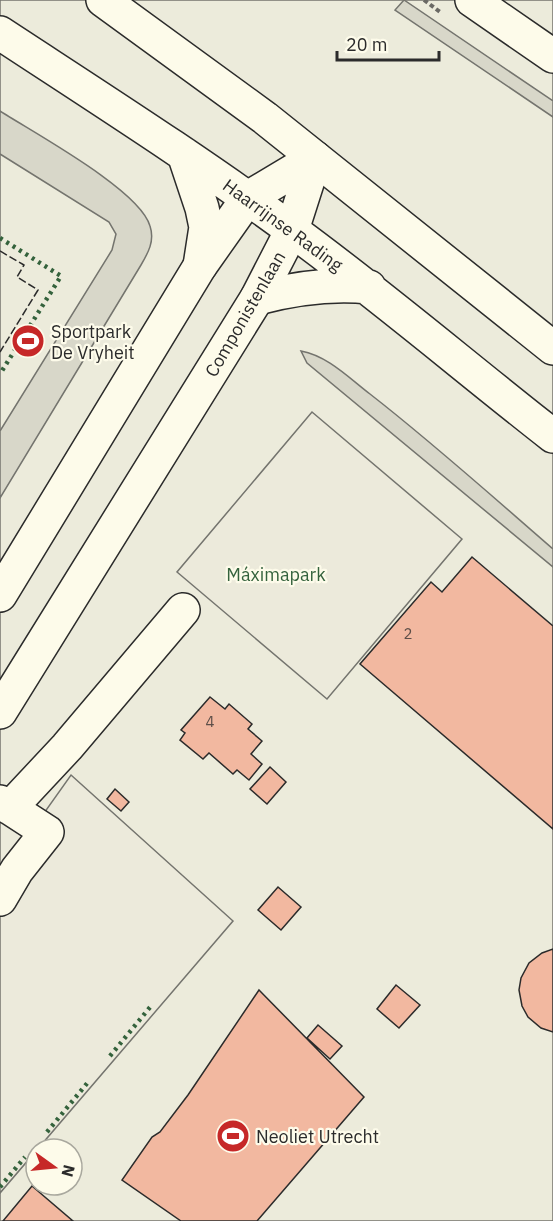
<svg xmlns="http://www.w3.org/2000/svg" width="553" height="1221" viewBox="0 0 553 1221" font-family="'IBM Plex Sans',sans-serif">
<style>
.green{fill:#ecebdb;stroke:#74746e;stroke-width:1.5;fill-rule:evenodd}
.parking{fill:#eceadb;stroke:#74746e;stroke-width:1.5}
.water{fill:#d8d7c9;stroke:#74746e;stroke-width:1.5}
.building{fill:#f2b8a0;stroke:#2b2b2b;stroke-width:1.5}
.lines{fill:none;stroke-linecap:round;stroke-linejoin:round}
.minor-casing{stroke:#2b2b2b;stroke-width:36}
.major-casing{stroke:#2b2b2b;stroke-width:36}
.path{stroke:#6a6964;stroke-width:4;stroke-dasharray:4.5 3;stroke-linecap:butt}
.minor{stroke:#fdfbea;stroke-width:33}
.major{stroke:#fdfbea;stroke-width:33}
.hedge{stroke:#34623c;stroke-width:4.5;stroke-dasharray:3 4.5;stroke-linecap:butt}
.fence{stroke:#2b2b2b;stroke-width:1.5;stroke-dasharray:8 3;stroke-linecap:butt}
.labels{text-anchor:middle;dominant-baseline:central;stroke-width:4.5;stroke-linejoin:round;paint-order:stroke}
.number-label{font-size:15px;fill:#5d4e48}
.street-label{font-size:18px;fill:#2b2b2b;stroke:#fdfbea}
.poi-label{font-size:18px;fill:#2b2b2b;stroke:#fdfbea;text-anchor:start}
.park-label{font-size:18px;fill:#34623c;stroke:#fdfbea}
</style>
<rect width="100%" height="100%" fill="#fdfbea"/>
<!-- green -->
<path class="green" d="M 0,0 L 553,0 L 553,1221 L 0,1221 ZM 36,1149 L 72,1149 L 72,1185 L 36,1185 Z"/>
<!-- parking -->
<path class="parking" d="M 312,412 L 462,539 L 327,699 L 177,572 Z
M 71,775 L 233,921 L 0,1193 L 0,875 Z"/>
<!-- water -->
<path class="water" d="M 404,0 L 553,101 L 553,117 L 395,10 Z
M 0,111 C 34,133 140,190 150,226 C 155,241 148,253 141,265 L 0,498 L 0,431 L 112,250 L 116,234 L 109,222 L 0,154 Z
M 301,351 C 328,356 349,378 370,394 C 433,443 493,497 553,549 L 553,567 L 307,363 Z"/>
<!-- building -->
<path class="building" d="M 472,557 L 553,626 L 553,829 L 360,664 L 431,582 L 442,592 Z
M 210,697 L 225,709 L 229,704 L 252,724 L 248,729 L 262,741 L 251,754 L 262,764 L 249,780 L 237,770 L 233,774 L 209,753 L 203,759 L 180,740 L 185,733 L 181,730 Z
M 270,767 L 286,782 L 267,804 L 250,789 Z
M 115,789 L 129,802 L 121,811 L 107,799 Z
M 278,887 L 301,907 L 281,930 L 258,910 Z
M 553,949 L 553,1032 L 541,1028 L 528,1017 L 522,1006 L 519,990 L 521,978 L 529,963 L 542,953 Z
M 396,985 L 420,1005 L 399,1028 L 377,1009 Z
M 259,990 L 364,1097 L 257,1221 L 181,1221 L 122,1180 L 152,1137 L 160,1132 L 188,1095 Z
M 318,1025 L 342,1046 L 330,1059 L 307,1038 Z
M 32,1186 L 73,1221 L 3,1221 Z"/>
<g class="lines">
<!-- minor casing -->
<g class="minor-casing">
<path id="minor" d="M 472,0 L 553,56
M 0,595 L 200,266 L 248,198 L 315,158
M 0,712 L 257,298 L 292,230 L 315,158
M 0,802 L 10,808 L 67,747 L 183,610
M 0,899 L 17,870 L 47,832 L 10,808"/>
</g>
<!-- major casing -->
<g class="major-casing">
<path id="major" d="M 103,0 L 265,118 L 553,348
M 0,33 C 99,98 198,161 293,231 C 382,296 466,368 553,436
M 184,154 L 202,208 L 206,227 L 200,266
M 257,298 C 295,288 330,283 369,287"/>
</g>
<!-- path -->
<path class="path" d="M 424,0 L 440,12"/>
<!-- minor -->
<use href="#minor" class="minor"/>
<!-- major -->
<use href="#major" class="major"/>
<!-- hedge -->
<path class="hedge" d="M 0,238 L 61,276 L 0,374
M 110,1056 L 151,1006
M 47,1132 L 89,1081
M 0,1187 L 25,1157"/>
<!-- fence -->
<path class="fence" d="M 0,251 L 24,265 L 17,277 L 38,290 L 0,352"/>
</g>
<!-- icons -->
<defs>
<g id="stadium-disc" transform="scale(1.725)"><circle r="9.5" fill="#c62828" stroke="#fdfbea"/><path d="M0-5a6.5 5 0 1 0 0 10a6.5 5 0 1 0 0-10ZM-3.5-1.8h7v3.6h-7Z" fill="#fff"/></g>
</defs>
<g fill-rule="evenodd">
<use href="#stadium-disc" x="28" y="341"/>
<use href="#stadium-disc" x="233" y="1136"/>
</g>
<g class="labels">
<!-- number labels -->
<g class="number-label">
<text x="408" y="633">2</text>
<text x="210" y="721">4</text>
</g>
<!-- street labels -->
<g class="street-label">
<text transform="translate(283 225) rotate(36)">Haarrijnse Rading</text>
<text transform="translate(245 314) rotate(-60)">Componistenlaan</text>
</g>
<!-- poi labels -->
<g class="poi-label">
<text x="51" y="331">Sportpark<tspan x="51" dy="21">De Vryheit</tspan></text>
<text x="256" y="1136">Neoliet Utrecht</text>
</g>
<!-- park labels -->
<g class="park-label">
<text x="276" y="574">Máximapark</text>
</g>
</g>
<!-- north arrow -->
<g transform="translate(54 1167) rotate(105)"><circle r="28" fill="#fdfbea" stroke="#a9a89e" stroke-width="1.5"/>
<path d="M0-4.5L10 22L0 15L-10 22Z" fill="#c62828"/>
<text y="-9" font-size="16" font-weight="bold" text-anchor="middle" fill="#2b2b2b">N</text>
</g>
<!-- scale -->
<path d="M337 51v9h102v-9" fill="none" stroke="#2b2b2b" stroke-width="3"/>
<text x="346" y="51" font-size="18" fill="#2b2b2b" stroke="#fdfbea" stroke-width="4.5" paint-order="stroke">20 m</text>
</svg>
